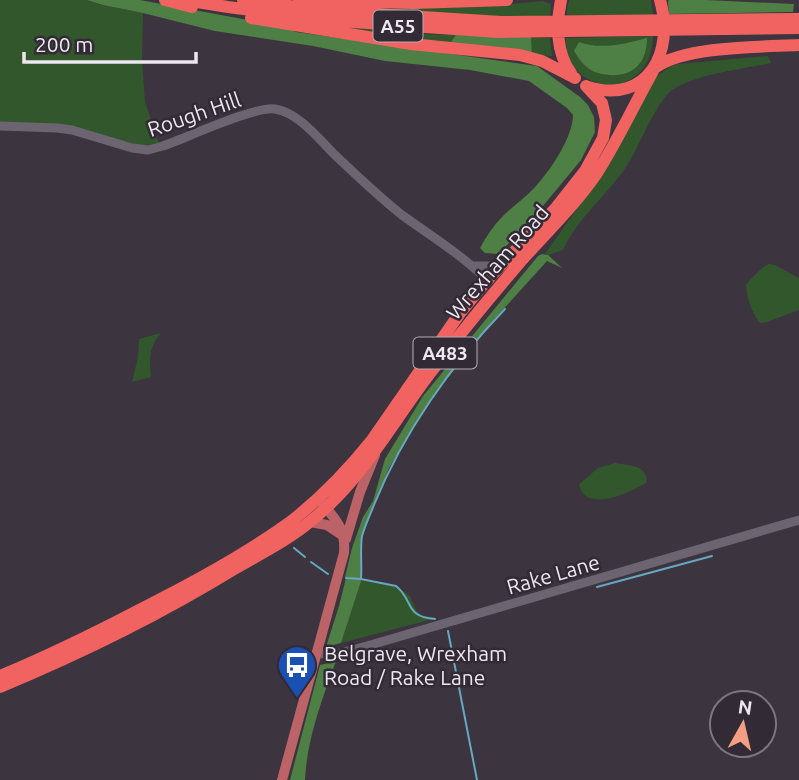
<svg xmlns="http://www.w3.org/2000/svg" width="799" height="780" viewBox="0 0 799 780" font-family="Ubuntu,sans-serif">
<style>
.green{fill:#33572c}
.forest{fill:#4e7f45}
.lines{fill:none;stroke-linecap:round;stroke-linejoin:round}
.stream{stroke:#67a7c2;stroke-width:2}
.minor{stroke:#6d6471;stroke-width:9}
.major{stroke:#bc6367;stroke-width:10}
.highway{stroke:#f06360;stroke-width:12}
.labels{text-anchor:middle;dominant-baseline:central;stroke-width:5;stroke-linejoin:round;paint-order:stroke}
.shield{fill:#322a35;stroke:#b5aeb7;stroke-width:2}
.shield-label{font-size:19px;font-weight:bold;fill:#ede7ef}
.street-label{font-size:21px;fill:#ede7ef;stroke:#322a35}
.poi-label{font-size:21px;fill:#ede7ef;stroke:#322a35;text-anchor:start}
</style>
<rect width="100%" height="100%" fill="#3c343f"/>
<!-- green -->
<path class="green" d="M 0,0 L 87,0 L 103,5 L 143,13 L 142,58 L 145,102 L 159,143 L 141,146 L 104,136 L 0,123 Z
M 569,0 L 651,0 L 653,15 L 567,16 L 567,9 Z
M 543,1 L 551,4 L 550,16 L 481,17 L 320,5 C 394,6 469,9 543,1 Z
M 298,23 L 425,34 L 550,38 L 552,56 L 536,55 Z
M 653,36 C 652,105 563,96 566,38 Z
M 768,56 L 771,63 C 743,69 695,74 672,90 C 658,100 640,143 631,159 C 612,192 578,216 563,250 L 548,255 L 545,254 L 584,199 L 656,77 L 669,67 L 678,64 Z
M 769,264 L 775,265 L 799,278 L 799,310 L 767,322 L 760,323 C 751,311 747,299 746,285 C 751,278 762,267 769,264 Z
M 161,333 C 149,346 149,359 151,377 L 132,382 L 138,357 L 139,339 Z
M 615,463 C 630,466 646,464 647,482 C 631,493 584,514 579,484 L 598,468 Z
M 361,579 L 396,586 L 410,596 L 417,612 L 424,616 L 437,618 L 341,643 Z"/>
<!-- forest -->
<path class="forest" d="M 87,0 L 140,0 L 285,27 L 296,32 L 537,66 L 580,97 L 588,105 L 594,117 L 595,132 L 581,160 L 528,224 L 498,254 L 485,253 L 480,248 C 486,237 493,226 502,217 C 513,206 525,198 535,187 C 550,171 573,137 573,115 L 567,108 L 529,81 L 470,70 L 385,61 L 313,46 L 215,31 L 143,13 L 103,5 Z
M 669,0 L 706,0 L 794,4 L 793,12 L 669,14 L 668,1 Z
M 456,35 L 531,37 L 532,55 L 449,45 Z
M 647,38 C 647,62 634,77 609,75 C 602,74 594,73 588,68 C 582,64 578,57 574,51 L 579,42 C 602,50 623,44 647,38 Z
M 542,254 L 548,255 L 562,268 L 547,261 L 489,325 L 450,373 L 421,416 L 389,468 L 362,537 L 362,578 L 341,643 L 326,647 L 339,606 L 346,578 L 350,578 L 345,577 L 352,548 L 363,517 L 373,501 L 385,459 L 423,396 L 538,256 Z
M 336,661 C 322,700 307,738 305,780 L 290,780 L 320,665 Z"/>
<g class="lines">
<!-- stream -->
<path class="stream" d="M 294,548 L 305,557
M 311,562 L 328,574
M 346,578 L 361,579 L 396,586 C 414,600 404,617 435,619
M 361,579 C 362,566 360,547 362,536 C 365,525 370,515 374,505 C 403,433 451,365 505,309
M 597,587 L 712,556
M 448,631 L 477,780"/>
<!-- minor -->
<path class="minor" d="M 0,126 L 57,128 L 72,130 L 132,148 L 148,150 L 163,146 C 186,138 255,106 275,109 C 299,113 318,138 334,154 C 356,175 378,196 402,215 C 431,236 462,255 487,280 L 490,280
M 473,266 L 496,266 L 502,264
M 316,653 L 332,655 L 367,646 L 799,520"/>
<!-- major -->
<path class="major" d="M 310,522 L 327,525 L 342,535
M 346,539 L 360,492 L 375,455
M 282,780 L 344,553 C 346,527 335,520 321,501"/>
<!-- highway -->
<path class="highway" d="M 165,0 L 192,7
M 185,0 L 228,7 L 324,20 L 498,32 L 799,28
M 243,0 L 328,11 L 501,22 L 799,19
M 299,0 L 413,3 L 507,0
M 561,0 C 556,24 556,53 571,73
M 251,18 L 411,44 L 520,55 L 542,61 L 575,78
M 656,67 C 686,46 761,47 799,45
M 588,87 C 648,105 675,52 660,0
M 0,676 C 48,656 95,633 141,609 C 191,584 243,556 289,523 C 320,499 348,470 372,440 L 460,313 L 487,280 L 555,209 L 585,171 L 603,138 L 606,120 L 602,103 L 586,86
M 0,687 C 82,653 161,614 236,568 C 262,553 290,539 312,520 C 364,478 394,419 434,368 C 462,331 491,296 521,261 C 547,232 575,205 597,173 C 618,140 634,105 653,71"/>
</g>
<!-- icons -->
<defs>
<g id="bus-pin" transform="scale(2.0125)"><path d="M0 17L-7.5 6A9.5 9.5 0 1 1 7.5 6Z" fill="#1a4fb4" stroke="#322a35"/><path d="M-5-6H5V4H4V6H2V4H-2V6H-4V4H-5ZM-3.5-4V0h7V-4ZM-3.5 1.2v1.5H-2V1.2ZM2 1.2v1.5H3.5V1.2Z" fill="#fff"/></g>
</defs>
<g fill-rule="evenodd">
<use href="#bus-pin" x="297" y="665"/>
</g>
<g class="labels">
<!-- shield labels -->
<g class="shield">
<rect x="373.5" y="10.5" width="49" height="31" rx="5"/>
<rect x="413.5" y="337.5" width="63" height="31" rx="5"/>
</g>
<g class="shield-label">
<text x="398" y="26">A55</text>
<text x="445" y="353">A483</text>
</g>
<!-- street labels -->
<g class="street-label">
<text transform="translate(194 114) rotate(-19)">Rough Hill</text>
<text transform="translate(497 262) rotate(-49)">Wrexham Road</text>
<text transform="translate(553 574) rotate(-16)">Rake Lane</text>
</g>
<!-- poi labels -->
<g class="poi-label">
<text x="324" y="653">Belgrave, Wrexham<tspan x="324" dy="24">Road / Rake Lane</tspan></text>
</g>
</g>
<!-- north arrow -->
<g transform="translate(743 724) rotate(8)"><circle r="33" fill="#322a35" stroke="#7d767f" stroke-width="2"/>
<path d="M0-5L12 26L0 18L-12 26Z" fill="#f39f84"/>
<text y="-10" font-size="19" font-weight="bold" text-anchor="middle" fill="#ede7ef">N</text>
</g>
<!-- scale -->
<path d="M24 52v10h172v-10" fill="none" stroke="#ede7ef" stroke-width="3.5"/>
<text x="35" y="52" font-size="21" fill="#ede7ef" stroke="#322a35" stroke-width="5" paint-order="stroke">200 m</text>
</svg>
